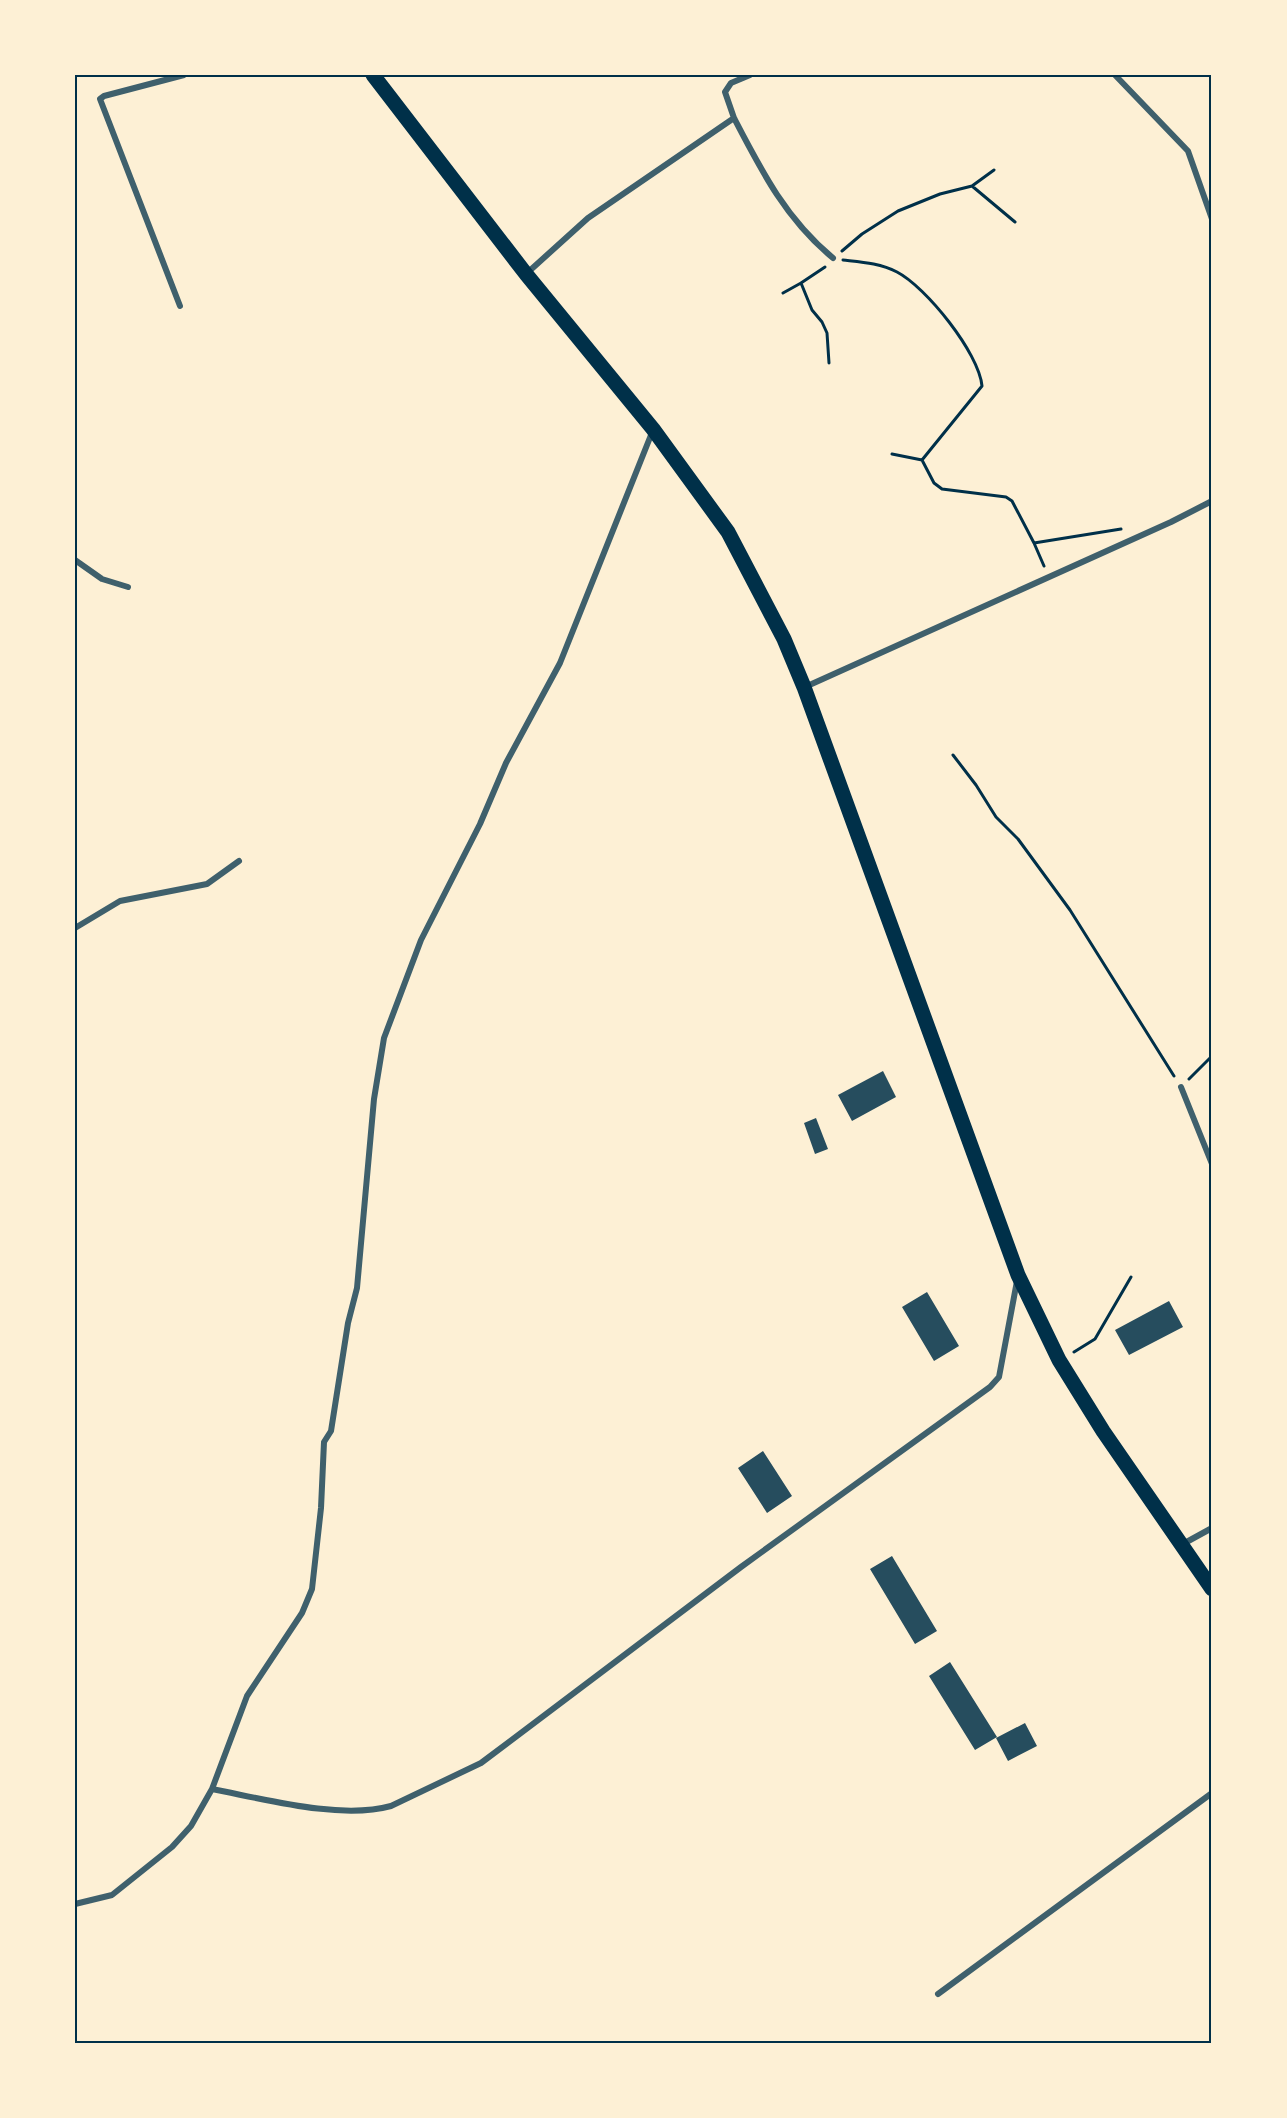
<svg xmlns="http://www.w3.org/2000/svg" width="1287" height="2118" viewBox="0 0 1287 2118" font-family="'Fira Sans Condensed',sans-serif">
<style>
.building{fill:#264d5e}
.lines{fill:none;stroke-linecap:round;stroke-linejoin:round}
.path{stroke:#003049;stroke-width:3}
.minor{stroke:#3f606c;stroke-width:6}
.trunk{stroke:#003049;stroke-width:15}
.neatline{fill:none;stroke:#003049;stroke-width:2}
</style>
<rect width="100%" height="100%" fill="#fdf0d5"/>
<!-- building -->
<path class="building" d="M 883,1071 L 896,1097 L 852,1121 L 838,1095 Z
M 816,1118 L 828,1149 L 815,1154 L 804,1123 Z
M 927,1292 L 959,1346 L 934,1361 L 902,1307 Z
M 1169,1301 L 1183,1327 L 1129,1355 L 1115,1330 Z
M 763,1451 L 792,1496 L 767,1513 L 738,1468 Z
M 892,1556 L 937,1631 L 915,1644 L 870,1569 Z
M 950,1662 L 997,1737 L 975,1750 L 929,1676 Z
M 1025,1723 L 1037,1746 L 1008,1761 L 996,1738 Z"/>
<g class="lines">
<!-- path -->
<path class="path" d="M 972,186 L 1015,222
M 842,251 L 862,234 L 898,211 L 940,194 L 972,186 L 994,170
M 843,260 C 861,262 880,263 897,272 C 926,287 979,353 982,386 L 922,460 L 934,483 L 942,489 L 1006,497 L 1012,501 L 1034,543 L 1121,529
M 825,267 L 801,283 L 812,310 L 822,322 L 827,333 L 829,363
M 783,293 L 801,283
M 892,454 L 922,460
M 1034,543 L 1044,566
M 953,755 L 976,785 L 996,817 L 1018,839 L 1070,910 L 1174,1076
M 1189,1079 L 1212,1056
M 1074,1352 L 1095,1339 L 1131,1277"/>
<!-- minor -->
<path class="minor" d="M 1115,75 L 1188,151 L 1212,219
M 734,118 C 762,172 786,219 833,258
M 526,274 L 588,218 L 734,118 L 725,92 L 731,83 L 750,75
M 180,306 L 100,99 L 104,96 L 184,75
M 75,560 L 102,579 L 128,587
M 805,687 L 1171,522 L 1212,501
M 75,928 L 120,901 L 207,884 L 239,861
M 1181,1087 L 1212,1164
M 1181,1545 L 1212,1528
M 212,1789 C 264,1799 340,1820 391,1806 L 481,1763 L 741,1567 L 990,1387 L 999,1377 L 1017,1281
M 75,1904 L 112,1895 L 172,1847 L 191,1826 L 212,1789 L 247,1696 L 302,1613 L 312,1589 L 321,1508 L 324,1442 L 331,1431 L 348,1323 L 357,1288 L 374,1099 L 384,1038 L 421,940 L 480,824 L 506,763 L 560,663 L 653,430
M 938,1994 L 1212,1793"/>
<!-- trunk -->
<path class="trunk" d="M 373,75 L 526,274 L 653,429 L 728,532 L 784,639 L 804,687 L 1018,1275 L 1059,1360 L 1103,1431 L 1212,1589"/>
</g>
<!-- border -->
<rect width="1287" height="2118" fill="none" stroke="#fdf0d5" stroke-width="153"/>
<rect x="76" y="76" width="1134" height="1966" class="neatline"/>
</svg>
